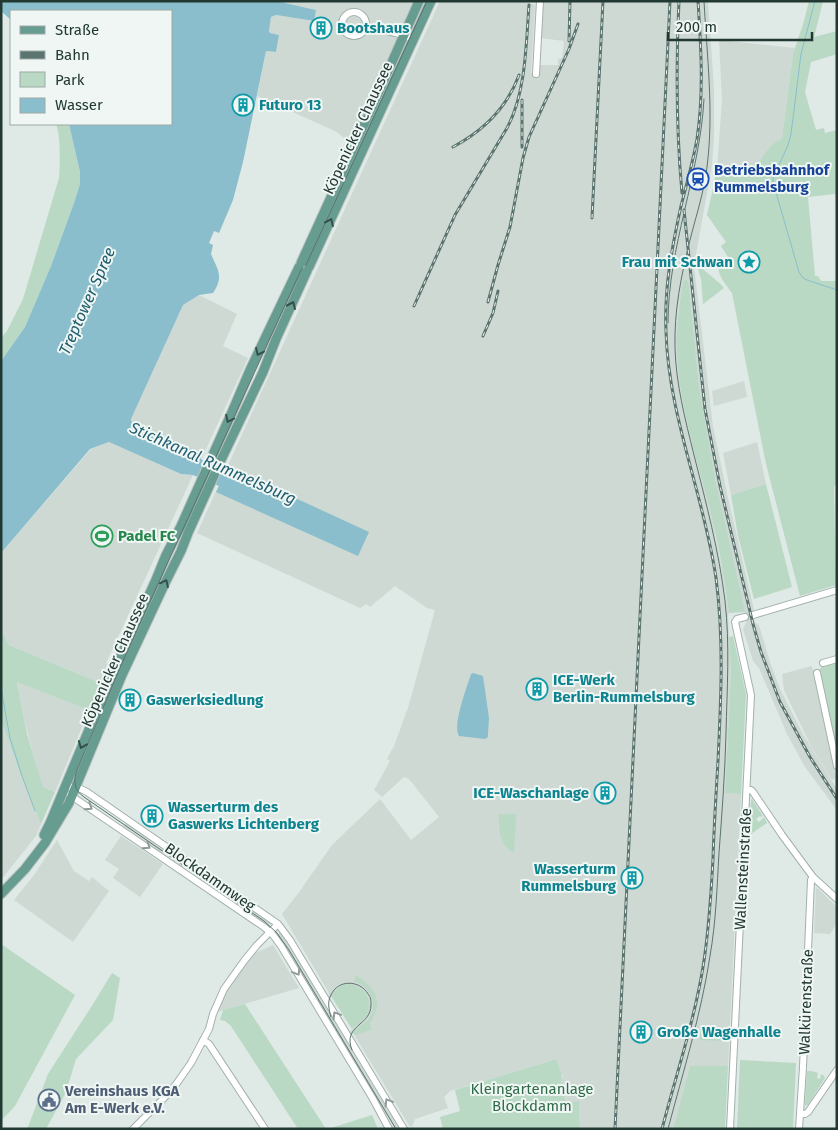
<svg xmlns="http://www.w3.org/2000/svg" width="838" height="1130" viewBox="0 0 838 1130" font-family="'Fira Sans',sans-serif">
<style>
.built{fill:#ced9d4}
.green{fill:#b9d9c4}
.water{fill:#8abecc}
.lines{fill:none;stroke-linecap:round;stroke-linejoin:round}
.stream{stroke:#8abecc;stroke-width:1}
.minor-casing{stroke:#a2b0ac;stroke-width:8}
.major-casing{stroke:#bcc3c2;stroke-width:11}
.minor{stroke:#fff;stroke-width:6}
.major{stroke:#679c91;stroke-width:9}
.tram{stroke:#5c746f;stroke-width:1}
.rail-casing{stroke:#5c746f;stroke-width:3}
.rail{stroke:#eff6f3;stroke-width:1;stroke-dasharray:4;stroke-linecap:butt}
.oneway{stroke:#32514a}
.oneway2{stroke:#909c99}
.labels{text-anchor:middle;dominant-baseline:central;stroke-width:4;stroke-linejoin:round;paint-order:stroke}
.culture-label{font-size:15px;font-weight:bold;fill:#0d838f;stroke:#eff6f3;text-anchor:start}
.street-label{font-size:15px;fill:#213833;stroke:#eff6f3}
.transit-label{font-size:15px;font-weight:bold;fill:#164399;stroke:#eff6f3;text-anchor:start}
.leisure-label{font-size:15px;font-weight:bold;fill:#27864d;stroke:#eff6f3;text-anchor:start}
.park-label{font-size:15px;fill:#2f6c49;stroke:#eff6f3}
.service-label{font-size:15px;font-weight:bold;fill:#4e5e75;stroke:#eff6f3;text-anchor:start}
.water-label{font-size:16px;font-style:italic;fill:#205e70;stroke:#eff6f3}
</style>
<rect width="100%" height="100%" fill="#dfe9e5"/>
<!-- built -->
<path class="built" d="M 276,1 L 419,1 L 354,147 L 337,132 L 257,96 L 266,51 L 276,52 L 279,35 L 270,33 L 269,31 L 271,17 L 276,15 L 313,21 L 316,10 Z
M 440,1 L 525,1 L 535,5 L 531,73 L 538,74 L 539,65 L 558,65 L 558,59 L 562,58 L 564,41 L 540,38 L 542,1 L 708,1 L 714,89 L 714,136 L 712,165 L 694,266 L 713,426 L 728,498 L 754,610 L 753,615 L 755,623 L 759,625 L 770,662 L 780,689 L 803,734 L 837,789 L 837,810 L 805,767 L 787,734 L 759,668 L 753,661 L 743,629 L 747,621 L 743,607 L 740,600 L 716,483 L 699,386 L 689,286 L 683,282 L 678,311 L 677,349 L 689,426 L 714,527 L 722,568 L 729,613 L 728,616 L 731,672 L 725,792 L 741,794 L 728,1066 L 690,1066 L 673,1129 L 580,1129 L 579,1102 L 566,1104 L 561,1079 L 563,1076 L 556,1059 L 450,1091 L 444,1097 L 448,1108 L 415,1119 L 413,1125 L 410,1127 L 353,1033 L 351,1036 L 349,1033 L 354,1027 L 364,1019 L 370,1003 L 367,994 L 359,987 L 348,984 L 342,985 L 337,988 L 331,996 L 330,1000 L 328,997 L 329,993 L 282,914 L 297,895 L 332,845 L 380,799 L 411,840 L 439,817 L 409,779 L 404,777 L 382,797 L 374,790 L 390,761 L 387,759 L 394,746 L 408,708 L 435,610 L 427,608 L 395,586 L 370,607 L 366,604 L 360,608 L 197,533 Z
M 719,40 L 795,48 L 793,54 L 782,139 L 767,150 L 759,163 L 717,170 L 722,100 Z
M 199,295 L 237,314 L 223,346 L 248,358 L 201,460 L 194,450 L 135,425 L 131,421 L 131,419 L 183,305 Z
M 744,381 L 747,397 L 714,406 L 712,391 Z
M 109,442 L 181,474 L 193,475 L 106,663 L 108,664 L 100,683 L 9,645 L 1,630 L 1,553 L 91,449 Z
M 757,442 L 766,484 L 731,495 L 723,453 Z
M 812,666 L 836,778 L 832,780 L 811,746 L 791,705 L 784,690 L 782,674 Z
M 17,681 L 89,710 L 55,792 L 43,787 L 39,775 L 25,723 Z
M 1,720 L 23,781 L 41,824 L 36,836 L 1,880 Z
M 126,823 L 188,865 L 185,869 L 123,826 Z
M 121,836 L 163,864 L 140,897 L 113,878 L 119,869 L 105,860 Z
M 57,840 L 74,871 L 89,881 L 92,877 L 109,891 L 73,942 L 14,900 L 34,875 Z
M 196,871 L 271,923 L 268,926 L 193,874 Z
M 816,887 L 837,907 L 837,923 L 830,934 L 814,933 Z
M 280,932 L 285,939 L 399,1129 L 395,1129 L 286,947 L 277,935 Z
M 273,945 L 299,988 L 217,1012 L 228,988 L 230,987 L 253,954 Z"/>
<!-- green -->
<path class="green" d="M 809,1 L 823,1 L 814,37 L 837,31 L 837,54 L 811,62 L 805,92 L 816,130 L 824,128 L 825,133 L 837,130 L 837,197 L 835,194 L 808,197 L 815,276 L 818,276 L 821,281 L 836,281 L 837,284 L 837,483 L 834,487 L 836,585 L 800,596 L 766,464 L 732,293 C 726,285 716,274 719,264 L 723,264 L 724,262 L 727,263 L 728,257 L 721,246 L 726,242 L 707,215 L 717,170 L 759,163 C 766,151 769,145 782,139 L 793,54 L 804,21 Z
M 56,124 L 69,124 L 80,172 L 80,184 L 74,203 L 51,266 L 25,327 L 1,361 L 1,338 L 7,331 L 23,299 L 59,178 C 60,163 61,137 56,124 Z
M 700,265 C 706,274 717,279 724,288 L 703,304 L 701,279 L 697,266 Z
M 685,280 L 687,280 L 689,286 L 699,386 L 716,483 L 745,612 L 729,613 C 725,585 721,556 714,527 C 701,469 679,410 677,349 C 676,327 679,304 683,282 Z
M 766,484 L 792,587 L 754,599 L 738,536 L 731,495 Z
M 1,630 L 9,645 L 100,683 L 89,710 L 17,682 L 27,734 L 43,787 L 55,792 L 41,824 L 23,781 L 1,720 Z
M 733,636 L 746,694 L 741,794 L 725,793 L 731,672 L 729,637 Z
M 837,662 L 837,747 L 835,745 L 819,674 C 819,664 828,664 837,662 Z
M 752,799 L 763,816 L 761,817 L 760,816 L 756,819 L 759,822 L 764,817 L 767,823 L 751,834 L 749,833 L 751,800 Z
M 499,814 L 516,814 L 514,853 C 500,847 498,827 499,814 Z
M 1,944 L 75,995 L 15,1106 L 1,1121 Z
M 112,973 L 120,978 L 113,1020 L 76,1059 L 66,1092 L 46,1129 L 27,1129 L 28,1127 L 48,1074 L 93,1004 Z
M 356,975 C 376,988 384,1001 370,1023 L 371,1030 L 355,1035 L 353,1032 L 354,1031 C 358,1027 363,1025 367,1021 C 380,1006 371,987 354,981 Z
M 348,984 C 364,985 376,1001 366,1016 C 363,1021 356,1025 352,1029 L 331,996 C 335,989 340,985 348,984 Z
M 245,1004 L 326,1129 L 298,1129 L 231,1026 L 225,1021 L 220,1020 L 223,1010 Z
M 700,1028 L 727,1028 L 727,1041 L 700,1040 Z
M 556,1059 L 562,1074 L 561,1080 L 566,1104 L 579,1101 L 580,1129 L 443,1129 L 440,1117 L 460,1111 L 455,1090 Z
M 740,1060 L 796,1063 L 793,1129 L 737,1129 Z
M 690,1066 L 728,1066 L 725,1129 L 673,1129 Z
M 807,1071 L 811,1071 L 818,1073 L 817,1078 L 820,1079 L 821,1074 L 824,1076 L 825,1078 L 808,1105 L 805,1105 Z
M 372,1115 L 378,1129 L 328,1129 Z"/>
<!-- water -->
<path class="water" d="M 1,1 L 276,1 L 316,10 L 314,21 L 276,15 L 271,17 L 269,31 L 270,33 L 279,35 L 276,52 L 266,51 L 243,162 L 233,200 L 219,233 L 214,231 L 209,243 L 213,245 L 211,254 C 218,270 224,277 213,293 L 199,295 L 183,305 L 131,419 L 131,421 L 135,425 L 194,450 L 202,460 L 226,471 L 228,467 L 369,532 L 358,556 L 216,492 L 219,486 L 193,475 L 181,474 L 109,442 L 90,449 L 1,553 L 1,361 L 25,327 L 51,266 L 74,203 L 80,184 L 80,172 L 69,124 L 171,124 L 171,11 L 11,11 L 11,20 L 1,11 Z
M 473,673 L 483,676 L 489,718 L 488,734 L 488,737 L 485,739 L 459,736 C 452,726 467,687 471,674 Z"/>
<g class="lines">
<!-- stream -->
<path class="stream" d="M 815,1 L 801,54 L 791,134 L 788,145 L 773,178 L 773,182 L 799,272 L 803,278 L 807,280 L 837,290
M 1,688 L 10,738 L 22,776 L 35,811"/>
<!-- minor casing -->
<g class="minor-casing">
<path id="minor" d="M342 24a12 12 0 1 1 24 0a12 12 0 1 1-24 0Z
M 366,26 L 404,35 L 414,40
M 536,74 L 540,1
M 753,615 L 837,590
M 823,663 L 837,659
M 817,673 L 837,766
M 65,786 L 79,788 L 87,792 L 278,924 L 290,940 L 404,1129
M 747,790 L 751,790 L 753,792 L 782,835 L 813,877 L 837,899
M 70,795 L 264,927 L 273,935 L 281,946 L 373,1099 L 389,1129
M 203,1040 L 209,1044 L 265,1129
M 800,1113 L 805,1114 L 808,1112 L 837,1070
M 133,1129 L 167,1095 L 177,1083 L 191,1063 L 209,1029 L 213,1014 L 224,989 L 244,961 L 257,945 L 278,924
M 730,1129 L 751,695 L 735,622 L 737,619 L 745,617
M 799,1129 L 803,1067 L 811,880 L 813,877"/>
</g>
<!-- major casing -->
<g class="major-casing">
<path id="major" d="M 301,263 L 373,105 L 419,1
M 309,267 L 431,1
M 44,835 L 50,823 L 108,684 L 155,582 L 166,555 L 181,526 L 232,412 L 250,370 L 299,267
M 1,894 L 25,869 L 45,843 L 69,803 L 122,675 L 166,581 L 181,551 L 188,533 L 222,458 L 263,372 L 276,339 L 307,271"/>
</g>
<!-- minor -->
<use href="#minor" class="minor"/>
<!-- major -->
<use href="#major" class="major"/>
<!-- tram -->
<path class="tram" d="M 306,265 L 427,1
M 302,268 L 122,663 L 77,770 C 73,781 74,790 84,797 L 264,921 L 277,933 L 289,950 L 396,1129
M 668,323 C 668,246 700,175 704,99
M 331,1017 C 329,1010 327,1002 331,995 C 338,979 360,980 368,994 C 371,997 371,1001 371,1005 C 371,1026 342,1025 352,1050
M 668,1129 C 683,1072 701,1015 710,956 C 716,922 717,887 719,853 C 722,813 725,773 726,733 C 727,689 730,644 725,601 C 719,551 706,503 694,455 C 685,419 676,384 675,348 C 674,311 681,276 690,240 C 696,216 704,192 707,167 C 714,112 707,57 704,1"/>
<!-- rail casing -->
<g class="rail-casing">
<path id="rail" d="M 679,1 C 676,66 676,128 682,193
M 569,41 L 570,1
M 522,100 L 522,147
M 453,147 C 483,131 507,108 519,75
M 684,210 L 705,409 L 720,486 L 753,624 L 761,652 L 780,702 L 810,757 L 837,799
M 592,218 L 603,1
M 488,302 L 498,265 L 510,227 L 523,158 L 529,137 L 569,49 L 578,24
M 414,306 L 455,215 L 507,128 C 526,93 526,44 529,5
M 483,336 L 493,313 L 498,291
M 615,1129 L 670,1
M 662,1129 C 676,1075 694,1022 703,967 C 709,931 711,895 713,859 C 714,826 716,794 718,761 C 721,700 724,639 716,578 C 704,495 668,415 666,331 C 664,288 672,247 681,206 C 687,183 693,161 697,139 C 704,93 701,47 698,1"/>
</g>
<!-- rail -->
<use href="#rail" class="rail"/>
</g>
<!-- one-way arrows -->
<defs><path id="oneway-chevron" d="M-2-3.5L2.5 0L-2 3.5" fill="none" stroke-width="1.6" stroke-linecap="round" stroke-linejoin="round" transform="scale(1.25)"/></defs>
<g class="oneway">
<use href="#oneway-chevron" transform="translate(330 222) rotate(-65)"/>
<use href="#oneway-chevron" transform="translate(292 305) rotate(-66)"/>
<use href="#oneway-chevron" transform="translate(259 352) rotate(115)"/>
<use href="#oneway-chevron" transform="translate(229 419) rotate(115)"/>
<use href="#oneway-chevron" transform="translate(165 583) rotate(-64)"/>
<use href="#oneway-chevron" transform="translate(82 745) rotate(112)"/>
</g>
<g class="oneway2">
<use href="#oneway-chevron" transform="translate(89 807) rotate(34)"/>
<use href="#oneway-chevron" transform="translate(147 846) rotate(35)"/>
<use href="#oneway-chevron" transform="translate(297 972) rotate(59)"/>
<use href="#oneway-chevron" transform="translate(336 1015) rotate(-121)"/>
<use href="#oneway-chevron" transform="translate(388 1102) rotate(-121)"/>
</g>
<!-- icons -->
<defs>
<g id="building-ring" transform="scale(1.125)"><circle r="9.5" fill="#eff6f3" stroke="#0f9aa8" stroke-width="1.5"/><path d="M-4-6H4V6H1V3H-1V6H-4ZM-2.5-4.3h1.7v1.8h-1.7ZM.8-4.3h1.7v1.8H.8ZM-2.5-1h1.7V.8h-1.7ZM.8-1h1.7V.8H.8Z" fill="#0f9aa8"/></g>
<g id="station-ring" transform="scale(1.125)"><circle r="9.5" fill="#eff6f3" stroke="#1a4fb4" stroke-width="1.5"/><path d="M-3-6H3Q5-6 5-4V2Q5 4 3 4L4.5 6H3L1.5 4h-3L-3 6H-4.5L-3 4Q-5 4-5 2V-4Q-5-6-3-6ZM-3.5-4v3h7v-3ZM-3.5 1v1.5H-2V1ZM2 1v1.5H3.5V1Z" fill="#1a4fb4"/></g>
<g id="sight-ring" transform="scale(1.125)"><circle r="9.5" fill="#eff6f3" stroke="#0f9aa8" stroke-width="1.5"/><path d="M0-6L1.8-2.2L6-1.7L2.9 1.2L3.7 5.4L0 3.3L-3.7 5.4L-2.9 1.2L-6-1.7L-1.8-2.2Z" fill="#0f9aa8"/></g>
<g id="stadium-ring" transform="scale(1.125)"><circle r="9.5" fill="#eff6f3" stroke="#2e9e5b" stroke-width="1.5"/><path d="M0-5a6.5 5 0 1 0 0 10a6.5 5 0 1 0 0-10ZM-3.5-1.8h7v3.6h-7Z" fill="#2e9e5b"/></g>
<g id="civic-ring" transform="scale(1.125)"><circle r="9.5" fill="#eff6f3" stroke="#5c6f8a" stroke-width="1.5"/><path d="M-.6-6.5H3V-4.5H.6V-3L4-1V1h2V6H-6V1h2V-1L-.6-3ZM-1.2 2.5V6h2.4V2.5Z" fill="#5c6f8a"/></g>
</defs>
<g fill-rule="evenodd">
<use href="#building-ring" x="321" y="28"/>
<use href="#building-ring" x="243" y="105"/>
<use href="#station-ring" x="698" y="179"/>
<use href="#sight-ring" x="749" y="262"/>
<use href="#stadium-ring" x="102" y="536"/>
<use href="#building-ring" x="537" y="689"/>
<use href="#building-ring" x="130" y="700"/>
<use href="#building-ring" x="605" y="793"/>
<use href="#building-ring" x="152" y="816"/>
<use href="#building-ring" x="632" y="878"/>
<use href="#building-ring" x="641" y="1032"/>
<use href="#civic-ring" x="49" y="1100"/>
</g>
<g class="labels">
<!-- culture labels -->
<g class="culture-label">
<text x="337" y="28">Bootshaus</text>
<text x="259" y="105">Futuro 13</text>
<text x="733" y="262" text-anchor="end">Frau mit Schwan</text>
<text x="553" y="680">ICE-Werk<tspan x="553" dy="17">Berlin-Rummelsburg</tspan></text>
<text x="146" y="700">Gaswerksiedlung</text>
<text x="589" y="793" text-anchor="end">ICE-Waschanlage</text>
<text x="168" y="807">Wasserturm des<tspan x="168" dy="17">Gaswerks Lichtenberg</tspan></text>
<text x="616" y="869" text-anchor="end">Wasserturm<tspan x="616" dy="17">Rummelsburg</tspan></text>
<text x="657" y="1032">Große Wagenhalle</text>
</g>
<!-- street labels -->
<g class="street-label">
<text transform="translate(358 128) rotate(-65)">Köpenicker Chaussee</text>
<text transform="translate(115 660) rotate(-66)">Köpenicker Chaussee</text>
<text transform="translate(743 869) rotate(-87)">Wallensteinstraße</text>
<text transform="translate(210 877) rotate(35)">Blockdammweg</text>
<text transform="translate(806 1002) rotate(-88)">Walkürenstraße</text>
</g>
<!-- transit labels -->
<g class="transit-label">
<text x="714" y="170">Betriebsbahnhof<tspan x="714" dy="17">Rummelsburg</tspan></text>
</g>
<!-- leisure labels -->
<g class="leisure-label">
<text x="118" y="536">Padel FC</text>
</g>
<!-- park labels -->
<g class="park-label">
<text x="532" y="1089">Kleingartenanlage<tspan x="532" dy="17">Blockdamm</tspan></text>
</g>
<!-- service labels -->
<g class="service-label">
<text x="65" y="1091">Vereinshaus KGA<tspan x="65" dy="17">Am E-Werk e.V.</tspan></text>
</g>
<!-- water labels -->
<g class="water-label">
<text transform="translate(87 301) rotate(-66)">Treptower Spree</text>
<text transform="translate(213 463) rotate(24)">Stichkanal Rummelsburg</text>
</g>
</g>
<!-- border -->
<rect width="838" height="1130" fill="none" stroke="#213833" stroke-width="5"/>
<!-- legend -->
<rect x="10" y="10" width="162" height="115" fill="#eff6f3" stroke="#9daaa6"/>
<rect x="20" y="26" width="25" height="8" fill="#679c91" stroke="#9daaa6"/>
<text x="55" y="35" font-size="15" fill="#213833">Straße</text>
<rect x="20" y="51" width="25" height="8" fill="#5c746f" stroke="#9daaa6"/>
<text x="55" y="60" font-size="15" fill="#213833">Bahn</text>
<rect x="20" y="72" width="25" height="15" fill="#b9d9c4" stroke="#9daaa6"/>
<text x="55" y="85" font-size="15" fill="#213833">Park</text>
<rect x="20" y="98" width="25" height="15" fill="#8abecc" stroke="#9daaa6"/>
<text x="55" y="110" font-size="15" fill="#213833">Wasser</text>
<!-- scale -->
<path d="M668 32v8h144v-8" fill="none" stroke="#213833" stroke-width="2.5"/>
<text x="676" y="32" font-size="15" fill="#213833" stroke="#eff6f3" stroke-width="4" paint-order="stroke">200 m</text>
</svg>
